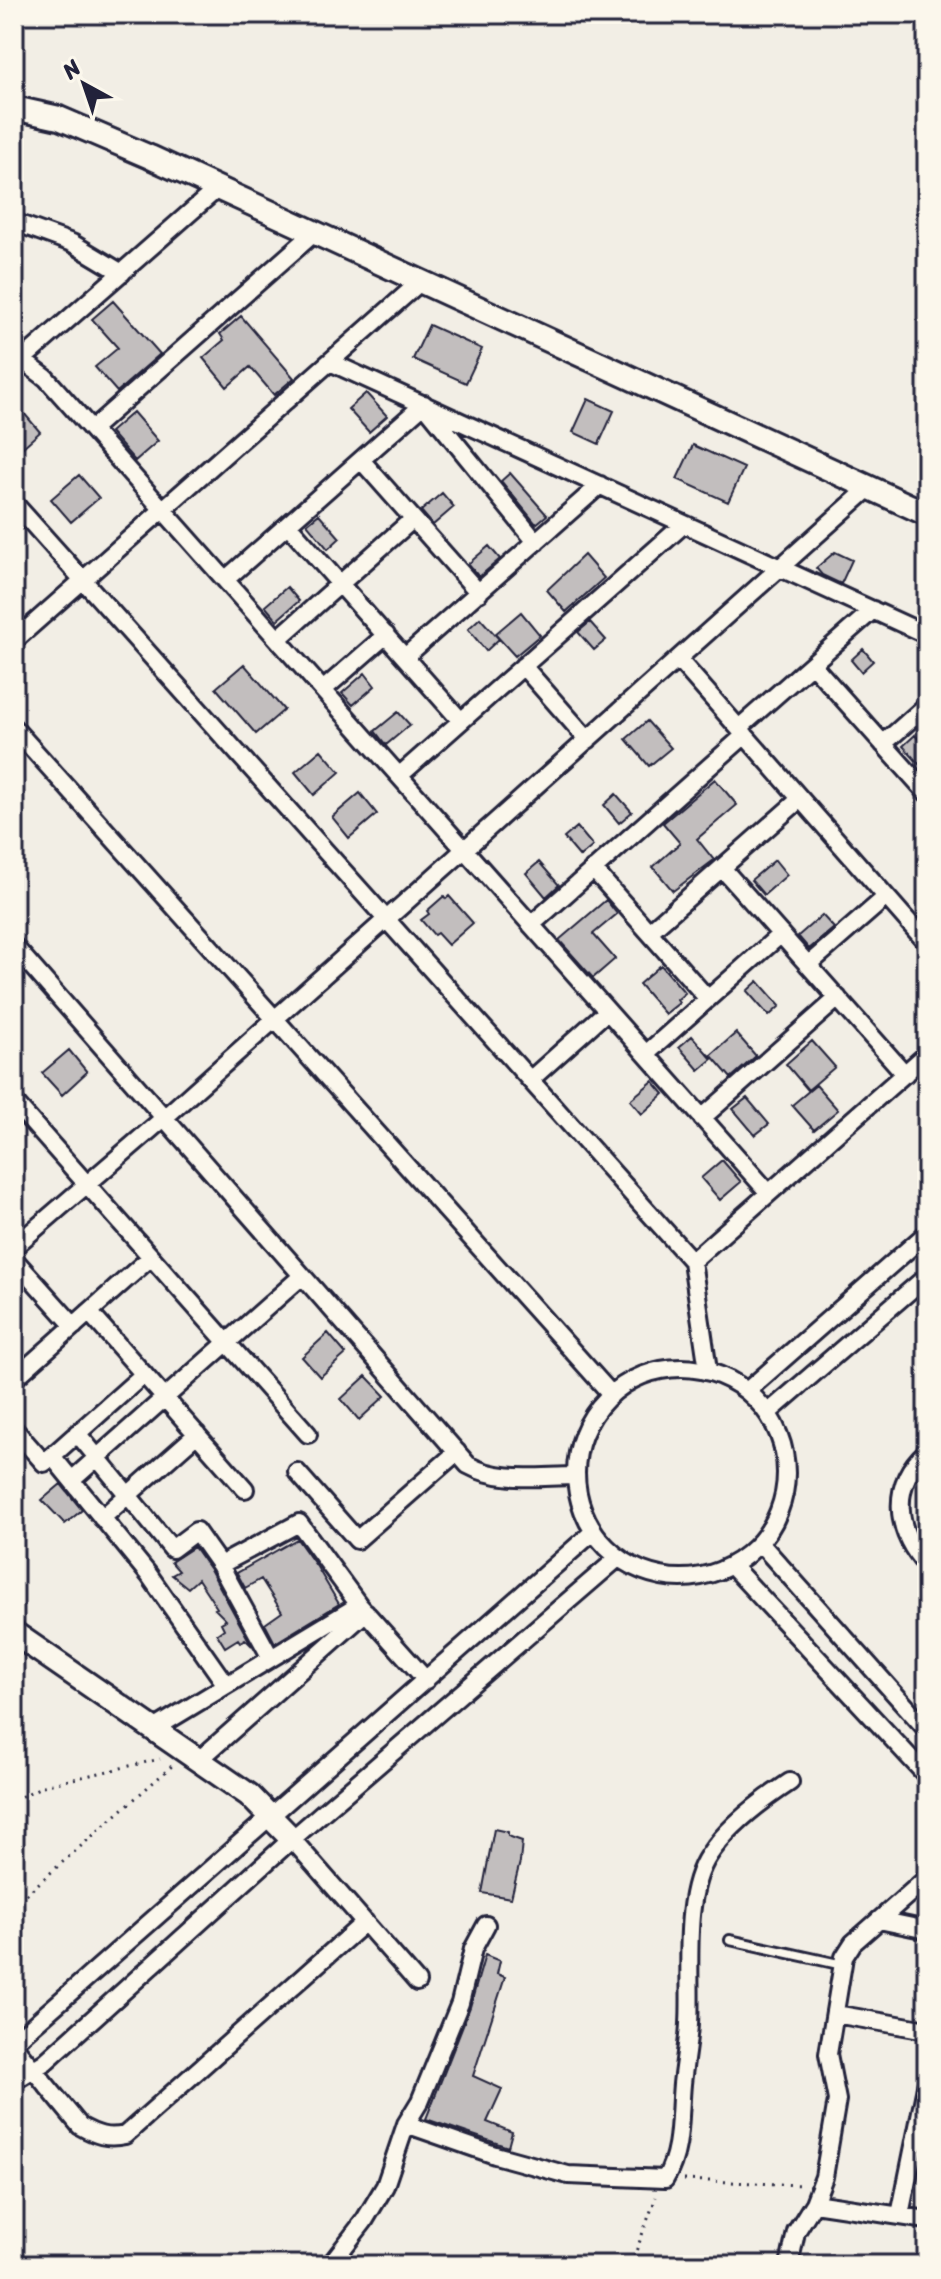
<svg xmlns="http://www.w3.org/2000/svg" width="941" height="2279" viewBox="0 0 941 2279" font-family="Sriracha,sans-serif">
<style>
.building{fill:#c2bebe;stroke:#22223b;stroke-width:2}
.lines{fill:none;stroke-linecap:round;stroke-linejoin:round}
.lane-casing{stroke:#22223b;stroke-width:14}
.street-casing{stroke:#22223b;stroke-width:22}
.secondary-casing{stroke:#22223b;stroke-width:28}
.path{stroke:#22223b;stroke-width:3;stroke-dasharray:2 6;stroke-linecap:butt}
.lane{stroke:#fbf7ec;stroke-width:8}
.street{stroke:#fbf7ec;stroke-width:16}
.secondary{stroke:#fbf7ec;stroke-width:22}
</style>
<rect width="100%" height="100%" fill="#f2eee5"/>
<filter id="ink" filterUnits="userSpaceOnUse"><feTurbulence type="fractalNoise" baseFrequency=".0125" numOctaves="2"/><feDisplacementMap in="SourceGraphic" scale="16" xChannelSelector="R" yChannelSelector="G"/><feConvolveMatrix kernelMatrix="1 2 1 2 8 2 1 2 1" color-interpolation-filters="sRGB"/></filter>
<g filter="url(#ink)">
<!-- building -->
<path class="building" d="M 113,301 L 160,354 L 117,392 L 95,367 L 118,348 L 92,319 Z
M 241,316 L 294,378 L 274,395 L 250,367 L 227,387 L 203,358 L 224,340 L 220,334 Z
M 429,325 L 482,349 L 466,383 L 413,359 Z
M 366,393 L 387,416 L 369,432 L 348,409 Z
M 588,399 L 614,411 L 599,444 L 573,432 Z
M 23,412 L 40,432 L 14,455 L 14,419 Z
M 133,412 L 158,441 L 135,461 L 110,432 Z
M 693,445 L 744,468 L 728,502 L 677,479 Z
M 510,473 L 547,515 L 536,524 L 501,481 Z
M 79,475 L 99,498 L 71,522 L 51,499 Z
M 442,493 L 454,507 L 433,525 L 421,511 Z
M 319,514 L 340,538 L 328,549 L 307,524 Z
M 489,546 L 500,559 L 479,577 L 468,564 Z
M 835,552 L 852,560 L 841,584 L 822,575 L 816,568 Z
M 584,555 L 604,578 L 566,612 L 547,590 Z
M 287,587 L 299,601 L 277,620 L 265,606 Z
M 521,612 L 540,635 L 515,656 L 495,634 Z
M 480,618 L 499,639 L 486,651 L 468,629 Z
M 590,622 L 606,640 L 594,650 L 578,632 Z
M 863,649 L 873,661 L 861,672 L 851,660 Z
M 244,664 L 284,710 L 256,734 L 216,688 Z
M 365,673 L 375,686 L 353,705 L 342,693 Z
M 398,712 L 410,725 L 386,745 L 375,731 Z
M 647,721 L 671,748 L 649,766 L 626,739 Z
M 915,735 L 927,749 L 927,773 L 903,746 Z
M 321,750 L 340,772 L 314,795 L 295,772 Z
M 715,779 L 737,805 L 697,839 L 714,860 L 673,891 L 653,867 L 680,843 L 663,823 Z
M 360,793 L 377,814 L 349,838 L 332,817 Z
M 616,794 L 632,812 L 619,823 L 604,805 Z
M 577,827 L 593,846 L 580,857 L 564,838 Z
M 775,860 L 787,875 L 764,895 L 751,880 Z
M 539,862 L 559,885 L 546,897 L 526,873 Z
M 444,896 L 446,899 L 449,896 L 473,923 L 448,945 L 437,933 L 434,935 L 421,920 L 429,914 L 427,911 Z
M 606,900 L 617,914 L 593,934 L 615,959 L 593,978 L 559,940 Z
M 822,915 L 834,928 L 809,949 L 798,936 Z
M 661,965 L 685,993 L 677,1000 L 679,1003 L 665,1014 L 639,984 Z
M 758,981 L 780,1006 L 769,1016 L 747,991 Z
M 736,1033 L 756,1056 L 731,1078 L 711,1055 Z
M 692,1036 L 712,1059 L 699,1070 L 679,1047 Z
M 812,1041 L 835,1067 L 808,1090 L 786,1064 Z
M 69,1050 L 87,1072 L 62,1095 L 42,1073 Z
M 653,1081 L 664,1094 L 642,1114 L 630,1100 Z
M 816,1085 L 838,1110 L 814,1130 L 792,1105 Z
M 747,1098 L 769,1124 L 755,1135 L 733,1109 Z
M 722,1160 L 741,1182 L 720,1200 L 701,1178 Z
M 328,1333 L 346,1354 L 320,1377 L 302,1357 Z
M 366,1376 L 385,1396 L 359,1420 L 341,1399 Z
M 61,1484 L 82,1510 L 65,1524 L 42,1500 Z
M 297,1539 L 317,1567 L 339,1604 L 275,1643 L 265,1624 L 282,1612 L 261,1579 L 245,1588 L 237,1573 Z
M 194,1547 L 211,1571 L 252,1646 L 245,1639 L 240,1642 L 238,1639 L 225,1647 L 217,1634 L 224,1629 L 221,1623 L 226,1620 L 215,1609 L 217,1608 L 198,1579 L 188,1588 L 172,1575 L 179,1571 L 171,1562 Z
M 494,1829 L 508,1832 L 508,1836 L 522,1841 L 520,1862 L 511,1898 L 482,1893 Z
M 485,1955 L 500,1961 L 497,1974 L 505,1977 L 473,2076 L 502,2089 L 487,2122 L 512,2132 L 508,2147 L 426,2119 L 470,2007 Z"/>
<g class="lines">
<!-- lane casing -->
<g class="lane-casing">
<path id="lane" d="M 730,1940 L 843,1965"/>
</g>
<!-- street casing -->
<g class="street-casing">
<path id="street" d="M 14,222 L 72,243 L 122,273
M 14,354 L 46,378 L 769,1193
M 23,359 L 218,188
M 330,362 L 927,635
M 92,429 L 314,233
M 361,460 L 479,593
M 14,503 L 692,1261 L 708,1370
M 288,525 L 461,721
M 225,580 L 424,404 L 536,542
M 278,639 L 413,519
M 14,641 L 420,282
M 405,657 L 600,485
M 678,659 L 927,943
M 812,664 L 927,793
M 523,666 L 588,740
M 323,690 L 386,635
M 14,728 L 611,1394
M 739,728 L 873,610
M 883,744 L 927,705
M 399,776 L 684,524
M 722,868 L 905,1074
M 593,869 L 708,999
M 531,925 L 745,735
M 649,932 L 800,799
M 14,946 L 468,1465 C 500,1483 539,1476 575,1476
M 808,965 L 886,897
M 646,1054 L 781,934
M 530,1080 L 607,1011
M 14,1102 L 308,1434
M 702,1118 L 838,998
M 14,1247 L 164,1118 L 869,488
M 14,1259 L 74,1326
M 692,1261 L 927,1054
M 89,1312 L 245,1489
M576 1473a105 105 0 1 1 210 0a105 105 0 1 1-210 0Z
M 14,1379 L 151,1257
M 748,1390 L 927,1233
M 769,1412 L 927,1276
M 14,1429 L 44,1463 L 144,1374
M 77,1433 L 172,1549 L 196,1531 L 220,1565 L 271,1658
M 927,1451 C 889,1485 895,1531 927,1566
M 52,1456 L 149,1575 L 226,1685
M 297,1472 L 357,1540 L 457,1452
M 72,1480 L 302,1276
M 102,1518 L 197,1434
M 760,1543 L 927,1730
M 220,1565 L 299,1523 L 359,1605 L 426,1680
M 732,1566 L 927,1776
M 154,1729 L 359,1605
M 199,1760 L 366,1612
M 292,1839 L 417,1982
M 879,1920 L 927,1930
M 835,2014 L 927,2030
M 14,2042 L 593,1532
M 14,2046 L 80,2126 C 96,2135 107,2139 125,2135 L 365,1922
M 14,2081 L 45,2062 L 292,1839 L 618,1558
M 406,2124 L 495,2155 L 568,2175 L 665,2179 C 682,2151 679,2116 682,2084 C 684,2064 688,2044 689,2024 C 692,1975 681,1896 709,1855 C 728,1826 761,1801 790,1782
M 814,2203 L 927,2220
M 900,2215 L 927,2082
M 330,2265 L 364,2221 L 385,2186 L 406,2124 L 420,2101 L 460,2003 L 473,1949 L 486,1925
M 789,2265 L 796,2232 L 814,2203 L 824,2177 L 837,2100 L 828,2054 L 844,1957 L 853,1943 L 927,1878"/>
</g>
<!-- secondary casing -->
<g class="secondary-casing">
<path id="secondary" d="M 14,108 L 59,118 L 150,157 L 927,514
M 14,1633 L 249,1795 L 292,1839"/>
</g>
<!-- path -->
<path class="path" d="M 14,1800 L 43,1786 L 160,1759
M 14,1905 L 173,1765
M 684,2180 L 801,2185
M 631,2265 L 656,2197"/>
<!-- lane -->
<use href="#lane" class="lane"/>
<!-- street -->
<use href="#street" class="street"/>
<!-- secondary -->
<use href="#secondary" class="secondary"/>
</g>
</g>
<!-- margin -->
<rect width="941" height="2279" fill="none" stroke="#fbf7ec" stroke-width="48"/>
<rect x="24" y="24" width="893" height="2231" fill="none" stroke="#22223b" stroke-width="3" filter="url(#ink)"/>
<!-- north arrow -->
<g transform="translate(84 84) rotate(320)" stroke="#fbf7ec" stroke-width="6" paint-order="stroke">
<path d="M0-6L14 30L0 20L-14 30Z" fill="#22223b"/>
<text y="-12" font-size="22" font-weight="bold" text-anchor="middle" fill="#22223b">N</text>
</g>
</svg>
